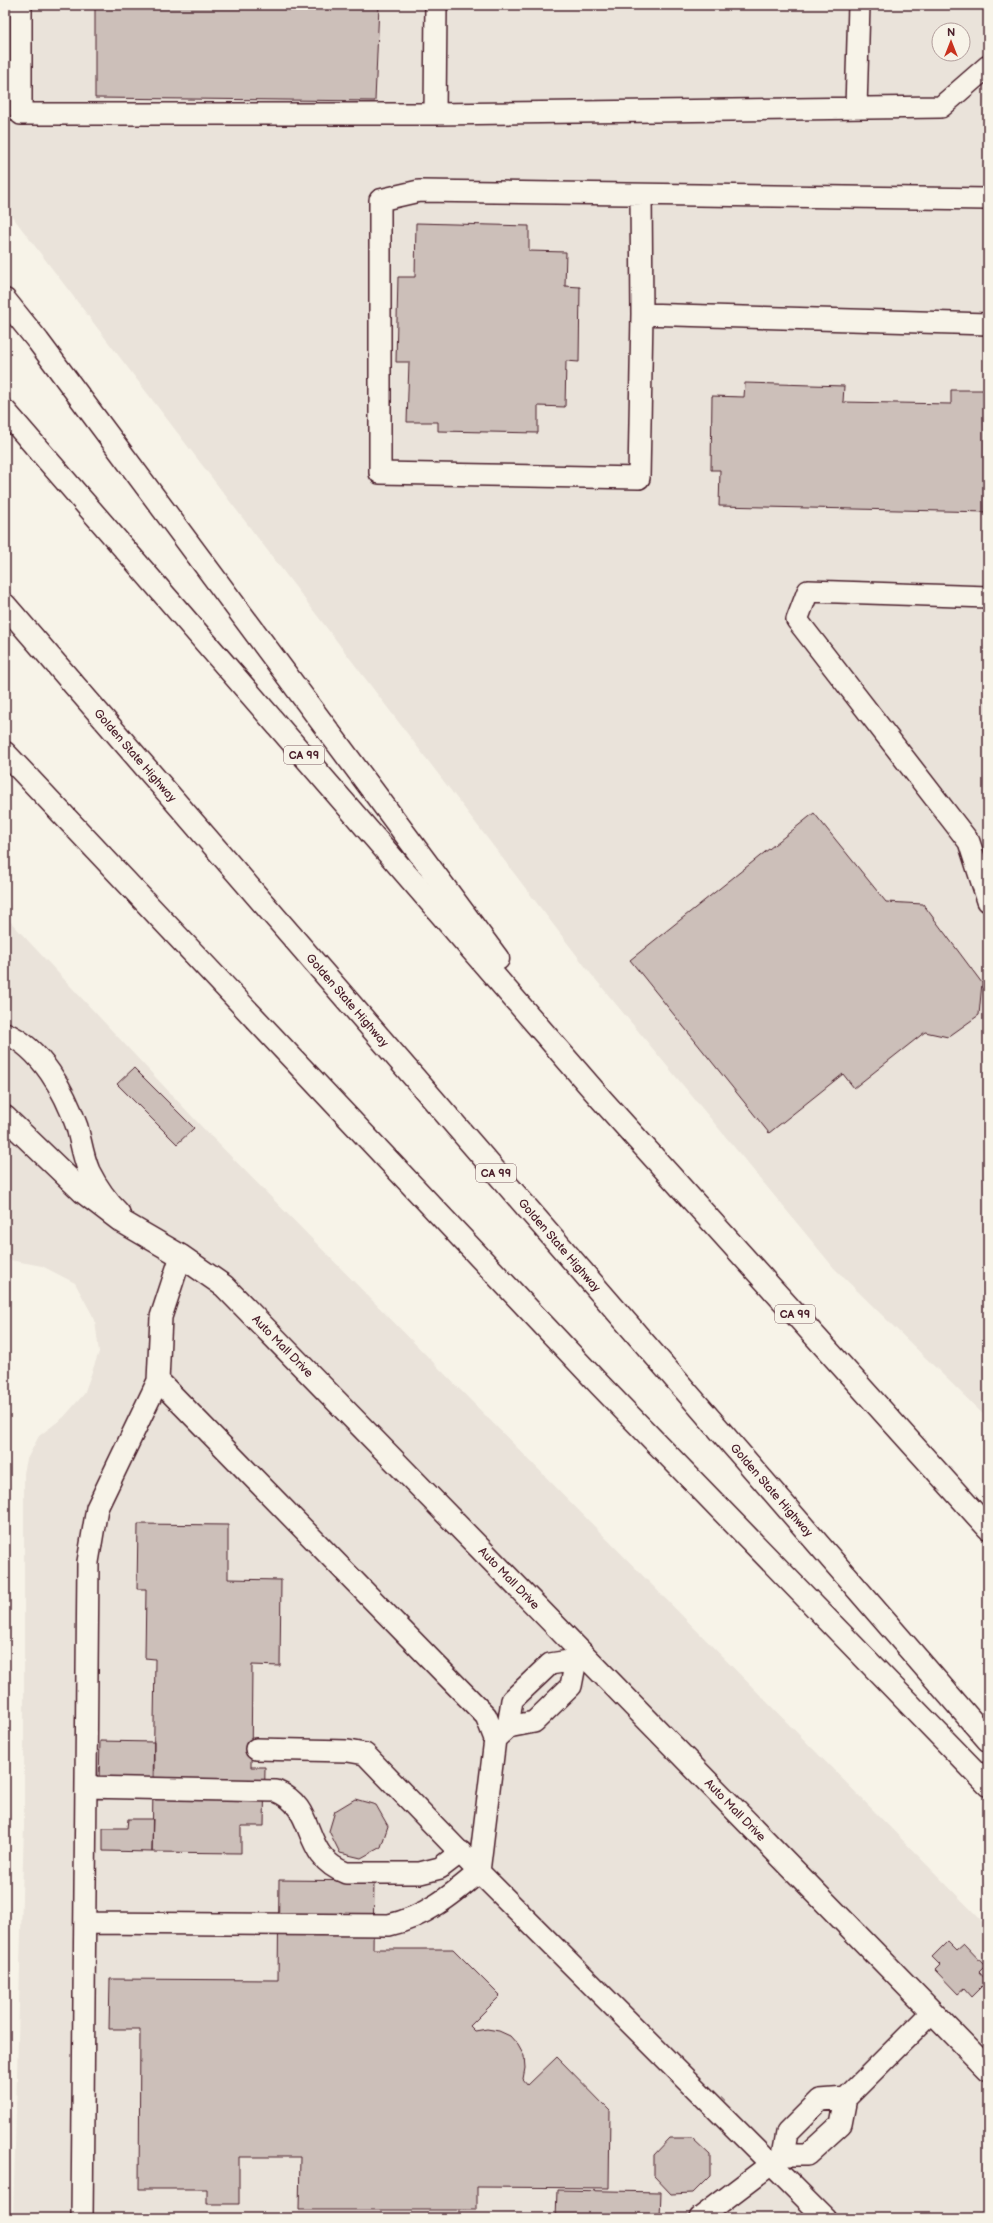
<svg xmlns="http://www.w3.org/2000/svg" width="993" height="2223" viewBox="0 0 993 2223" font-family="'Balsamiq Sans',sans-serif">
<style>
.built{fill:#eae3da;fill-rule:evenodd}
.building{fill:#ccbfb9;stroke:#4a1f2b}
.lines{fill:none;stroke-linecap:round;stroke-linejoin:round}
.service-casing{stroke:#4a1f2b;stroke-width:24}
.minor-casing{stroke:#4a1f2b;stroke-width:25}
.motorway-casing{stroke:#4a1f2b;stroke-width:25}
.service{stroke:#f7f3e8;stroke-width:21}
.minor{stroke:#f7f3e8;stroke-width:22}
.motorway{stroke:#f7f3e8;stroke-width:22}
.labels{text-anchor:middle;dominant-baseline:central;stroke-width:4;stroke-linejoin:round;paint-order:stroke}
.shield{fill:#f7f3e8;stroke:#7e5f64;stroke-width:1}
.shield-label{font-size:11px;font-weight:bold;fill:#4a1f2b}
.street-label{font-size:12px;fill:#4a1f2b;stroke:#f7f3e8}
</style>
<rect width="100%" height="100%" fill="#f7f3e8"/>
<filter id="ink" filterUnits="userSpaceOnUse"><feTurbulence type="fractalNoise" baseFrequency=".025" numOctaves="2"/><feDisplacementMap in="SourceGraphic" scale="8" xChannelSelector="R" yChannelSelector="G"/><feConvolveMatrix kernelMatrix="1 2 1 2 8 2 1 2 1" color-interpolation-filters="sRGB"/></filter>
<g filter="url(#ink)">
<!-- built -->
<path class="built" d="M 5,5 L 988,5 L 988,1419 L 834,1268 L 591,974 L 5,207 ZM 939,30 L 963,30 L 963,54 L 939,54 Z
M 5,916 L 201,1126 L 988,1927 L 988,2218 L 13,2218 L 24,1825 L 24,1473 L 27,1459 L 39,1436 L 64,1417 L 84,1394 L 99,1352 L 95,1320 L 75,1283 L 42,1266 L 5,1259 Z"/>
<!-- building -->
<path class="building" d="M 95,5 L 379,5 L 375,101 L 95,98 Z
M 416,223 L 529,226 L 529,251 L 566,252 L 565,286 L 580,287 L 579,362 L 566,361 L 565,407 L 538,406 L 538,433 L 438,431 L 438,422 L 407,422 L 409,362 L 396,362 L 398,277 L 415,277 Z
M 745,383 L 844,386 L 843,402 L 951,404 L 951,390 L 988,390 L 988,512 L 719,506 L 720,470 L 711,470 L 712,396 L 744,397 Z
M 814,813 L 886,902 L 923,904 L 982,983 L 979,1015 L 948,1037 L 925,1032 L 854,1088 L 843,1074 L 769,1133 L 630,960 Z
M 134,1068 L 194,1128 L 177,1144 L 117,1084 Z
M 138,1524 L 228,1525 L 228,1579 L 281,1580 L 280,1666 L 252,1665 L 251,1767 L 265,1767 L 264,1826 L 241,1826 L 241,1853 L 152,1852 L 155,1659 L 145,1658 L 146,1589 L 137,1589 Z
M 100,1741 L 154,1742 L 154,1780 L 99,1779 Z
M 355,1799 L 376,1805 L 388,1826 L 381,1847 L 361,1858 L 340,1853 L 329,1831 L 335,1811 Z
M 128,1819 L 153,1819 L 152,1852 L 103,1851 L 103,1828 L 127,1828 Z
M 279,1880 L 374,1881 L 373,1949 L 453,1949 L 500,1996 L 470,2026 L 475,2031 L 487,2029 L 499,2031 L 510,2036 L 518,2045 L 524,2056 L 525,2068 L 523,2079 L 528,2085 L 557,2057 L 610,2111 L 609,2188 L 477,2187 L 477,2210 L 299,2210 L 300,2157 L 239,2157 L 239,2204 L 207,2204 L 207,2189 L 139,2189 L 140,2029 L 109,2029 L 110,1979 L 278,1980 Z
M 947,1942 L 956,1951 L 964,1944 L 985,1966 L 979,1972 L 987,1981 L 971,1997 L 964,1989 L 958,1994 L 935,1970 L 940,1965 L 932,1957 Z
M 670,2138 L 692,2138 L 710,2155 L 710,2176 L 693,2193 L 671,2194 L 654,2176 L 654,2155 Z
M 557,2190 L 661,2192 L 660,2218 L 556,2218 Z"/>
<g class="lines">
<!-- service casing -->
<g class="service-casing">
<path id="service" d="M 21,5 L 21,114 L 435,114
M 436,5 L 435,114 L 941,107 L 988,66
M 856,108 L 859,5
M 641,195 L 642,314
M 988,199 L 419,191 L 380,200 L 380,473 L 639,478 L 642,314 L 988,324
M 988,597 L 808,591 L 797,620 L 969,842 L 988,901
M 5,1033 C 41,1048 65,1092 77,1127 C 81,1142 83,1157 89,1171 C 97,1187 106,1200 119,1213
M 158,1380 L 486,1716 L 495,1739 L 479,1872 L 825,2218
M 508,1727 L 512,1700 L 550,1664 L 576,1660
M 495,1739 L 508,1727 L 534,1722 L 571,1686 L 576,1660 L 582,1653
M 86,1787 L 276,1791 C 319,1808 299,1855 346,1873 L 420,1873 L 440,1868 L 461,1852
M 85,1923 L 389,1925 C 425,1917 452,1895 479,1872 L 365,1754 L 348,1751 L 256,1749
M 846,2098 L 932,2012
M 82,2218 L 88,1562 L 97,1508 L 158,1381 L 161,1317 L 181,1256
M 700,2218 L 783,2155 L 787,2133 L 820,2100 L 846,2098 L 841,2124 L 807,2155 L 783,2155"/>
</g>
<!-- minor casing -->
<g class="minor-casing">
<g id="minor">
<path id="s1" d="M 5,1117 L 83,1192 L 121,1221 L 181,1256 L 224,1286 L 988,2069"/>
</g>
</g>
<!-- motorway casing -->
<g class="motorway-casing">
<g id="motorway">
<path d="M 5,300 L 38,341 L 498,959"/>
<path d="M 5,411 L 602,1100 L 988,1528"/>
<path id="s2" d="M 5,605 L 988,1740"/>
<path d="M 5,753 L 600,1385 L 988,1785"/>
</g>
</g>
<!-- service -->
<use href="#service" class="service"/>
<!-- minor -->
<use href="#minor" class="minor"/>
<!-- motorway -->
<use href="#motorway" class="motorway"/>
</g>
</g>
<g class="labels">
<!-- shield labels -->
<g class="shield">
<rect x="284" y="746" width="40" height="18" rx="3"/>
<rect x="476" y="1164" width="40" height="18" rx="3"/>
<rect x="775" y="1305" width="40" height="18" rx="3"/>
</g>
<g class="shield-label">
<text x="304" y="755">CA 99</text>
<text x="496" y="1173">CA 99</text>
<text x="795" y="1314">CA 99</text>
</g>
<!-- street labels -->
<g class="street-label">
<text stroke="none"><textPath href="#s2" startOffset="199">Golden State Highway</textPath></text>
<text stroke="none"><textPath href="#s2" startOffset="523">Golden State Highway</textPath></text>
<text stroke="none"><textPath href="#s2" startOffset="847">Golden State Highway</textPath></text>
<text stroke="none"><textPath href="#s1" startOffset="362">Auto Mall Drive</textPath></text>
<text stroke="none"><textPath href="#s2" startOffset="1171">Golden State Highway</textPath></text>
<text stroke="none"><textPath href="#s1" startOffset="686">Auto Mall Drive</textPath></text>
<text stroke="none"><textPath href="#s1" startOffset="1010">Auto Mall Drive</textPath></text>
</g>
</g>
<!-- margin -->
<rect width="993" height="2223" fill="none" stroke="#f7f3e8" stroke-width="20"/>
<rect x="10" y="10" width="973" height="2203" fill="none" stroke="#4a1f2b" stroke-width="1.5" filter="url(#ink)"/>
<!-- north arrow -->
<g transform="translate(951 42)"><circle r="19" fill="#f7f3e8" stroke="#b29e9c"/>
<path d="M0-3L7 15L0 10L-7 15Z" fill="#c8321e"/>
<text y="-6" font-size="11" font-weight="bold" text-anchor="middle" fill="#4a1f2b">N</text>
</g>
</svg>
